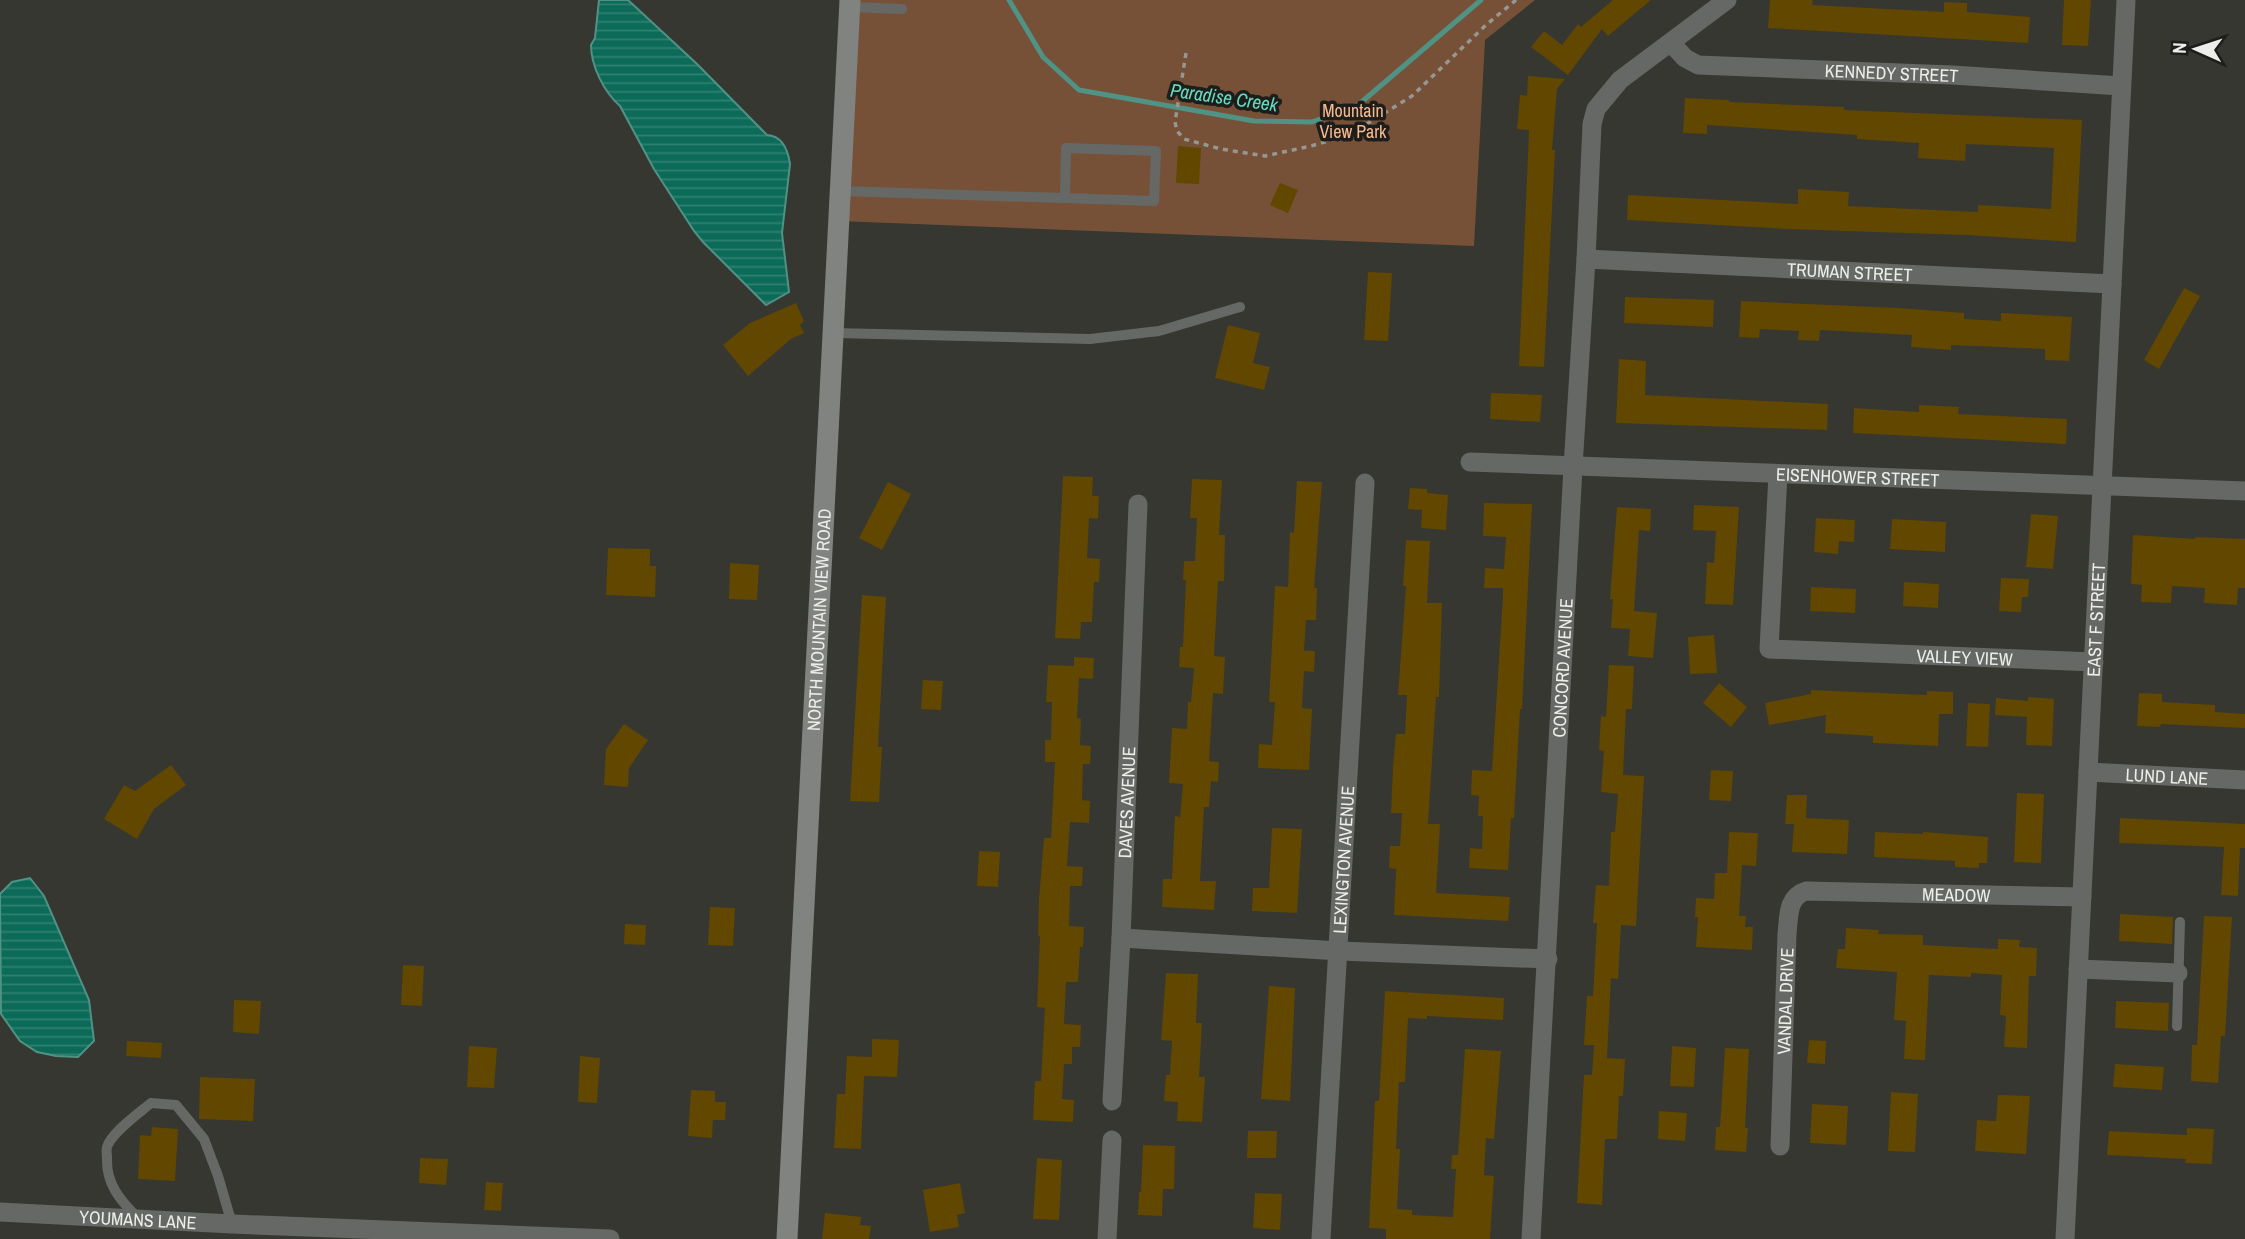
<svg xmlns="http://www.w3.org/2000/svg" width="2245" height="1239" viewBox="0 0 2245 1239" font-family="'Archivo Narrow',sans-serif">
<style>
.park{fill:#765138}
.water{fill:url(#water-rules);stroke:#509284;stroke-width:2}
.lines{fill:none;stroke-linecap:round;stroke-linejoin:round}
.stream{stroke:#509284;stroke-width:5}
.building{fill:#614700}
.path{stroke:#969792;stroke-width:3.5;stroke-dasharray:5 5;stroke-linecap:butt}
.lane{stroke:#666865;stroke-width:10}
.street{stroke:#666865;stroke-width:19}
.secondary{stroke:#808380;stroke-width:21}
.labels{text-anchor:middle;dominant-baseline:central;stroke-width:7;stroke-linejoin:round;paint-order:stroke}
.street-label{font-size:18px;fill:#edeeea;stroke:#1d1e1b}
.park-label{font-size:18px;fill:#f7b88d;stroke:#1d1e1b}
.water-label{font-size:19px;font-style:italic;fill:#67ddc0;stroke:#1d1e1b}
</style>
<defs>
<pattern id="water-rules" width="6" height="5" patternUnits="userSpaceOnUse" patternTransform="scale(1.75)"><rect width="6" height="5" fill="#0c6a58"/><path d="M0 2.5h6" fill="none" stroke="#308070"/></pattern>
</defs>
<rect width="100%" height="100%" fill="#363731"/>
<!-- park -->
<path class="park" d="M 850,0 L 1535,0 L 1485,40 L 1474,246 L 839,221 Z"/>
<!-- water -->
<path class="water" d="M 599,0 L 628,0 L 697,64 L 767,135 C 782,136 788,150 790,164 L 782,233 L 789,292 L 766,305 L 703,242 L 694,231 L 654,169 L 620,106 C 604,92 591,66 591,45 L 595,38 Z
M 30,878 L 44,896 L 89,1000 L 94,1041 L 78,1057 L 56,1056 L 37,1052 L 20,1041 L 1,1014 L 0,894 L 12,882 Z"/>
<g class="lines">
<!-- stream -->
<path class="stream" d="M 1009,0 L 1043,57 L 1079,90 L 1254,121 L 1312,122 L 1358,105 L 1481,0"/>
</g>
<!-- building -->
<path class="building" d="M 1613,0 L 1651,0 L 1608,36 L 1602,29 L 1568,75 L 1531,47 L 1544,31 L 1562,45 L 1578,24 L 1581,27 Z
M 1770,0 L 1813,0 L 1812,5 L 1944,12 L 1944,2 L 1967,3 L 1967,12 L 2030,17 L 2028,43 L 1768,28 Z
M 2064,0 L 2091,0 L 2088,46 L 2062,45 Z
M 1528,76 L 1565,79 L 1557,89 L 1552,150 L 1555,150 L 1544,367 L 1519,366 L 1529,130 L 1517,129 L 1520,95 L 1527,96 Z
M 1685,98 L 1729,100 L 1729,102 L 1844,107 L 1844,110 L 2082,120 L 2076,242 L 1966,235 L 1788,229 L 1627,220 L 1628,195 L 1798,204 L 1798,189 L 1849,192 L 1848,206 L 1978,212 L 1978,205 L 2051,209 L 2054,148 L 1966,144 L 1965,161 L 1918,158 L 1919,143 L 1857,139 L 1857,135 L 1707,125 L 1707,134 L 1683,133 Z
M 1178,146 L 1201,148 L 1199,184 L 1176,183 Z
M 1280,183 L 1298,190 L 1288,213 L 1270,205 Z
M 1368,272 L 1392,273 L 1388,341 L 1364,340 Z
M 2184,288 L 2200,296 L 2159,369 L 2144,360 Z
M 1625,297 L 1714,300 L 1713,327 L 1624,323 Z
M 1741,301 L 1898,308 L 1964,313 L 1964,319 L 2001,321 L 2001,313 L 2072,317 L 2069,361 L 2045,360 L 2045,349 L 1951,345 L 1951,350 L 1911,347 L 1912,335 L 1820,330 L 1819,341 L 1798,340 L 1799,331 L 1760,329 L 1759,338 L 1739,337 Z
M 796,303 L 804,321 L 800,325 L 804,333 L 791,339 L 748,376 L 723,345 L 750,323 Z
M 1228,325 L 1260,333 L 1253,363 L 1270,367 L 1264,390 L 1215,378 Z
M 1619,359 L 1646,361 L 1645,395 L 1828,404 L 1827,430 L 1616,423 Z
M 1491,393 L 1542,395 L 1540,422 L 1490,419 Z
M 1919,405 L 1959,407 L 1958,414 L 2067,419 L 2066,444 L 1853,433 L 1854,408 L 1919,412 Z
M 1063,476 L 1093,477 L 1092,496 L 1099,496 L 1098,519 L 1089,518 L 1087,558 L 1100,559 L 1099,582 L 1094,582 L 1092,622 L 1081,622 L 1080,639 L 1055,638 Z
M 1192,479 L 1222,480 L 1219,535 L 1225,535 L 1224,581 L 1218,581 L 1214,656 L 1225,657 L 1223,694 L 1213,693 L 1209,761 L 1219,762 L 1218,782 L 1211,781 L 1209,807 L 1204,807 L 1200,881 L 1216,881 L 1214,910 L 1162,907 L 1163,879 L 1172,879 L 1175,816 L 1180,817 L 1183,784 L 1169,783 L 1172,728 L 1187,729 L 1188,702 L 1191,702 L 1194,668 L 1179,667 L 1180,647 L 1183,647 L 1186,580 L 1183,580 L 1184,561 L 1195,561 L 1197,518 L 1190,518 Z
M 1297,481 L 1322,482 L 1314,588 L 1317,588 L 1316,620 L 1306,620 L 1304,651 L 1315,651 L 1314,672 L 1304,671 L 1302,708 L 1312,709 L 1309,770 L 1258,768 L 1259,744 L 1272,745 L 1275,702 L 1269,702 L 1275,586 L 1288,587 L 1290,532 L 1294,533 Z
M 888,482 L 911,494 L 882,550 L 859,538 Z
M 1410,488 L 1427,489 L 1427,493 L 1448,495 L 1446,530 L 1421,528 L 1422,510 L 1408,509 Z
M 1484,503 L 1532,504 L 1522,709 L 1520,709 L 1514,818 L 1511,818 L 1508,870 L 1469,868 L 1470,848 L 1482,849 L 1483,816 L 1478,816 L 1479,796 L 1471,795 L 1472,770 L 1492,771 L 1503,596 L 1503,588 L 1484,588 L 1485,568 L 1504,569 L 1506,537 L 1483,536 Z
M 1694,505 L 1739,507 L 1733,605 L 1705,604 L 1707,562 L 1714,563 L 1716,531 L 1693,530 Z
M 1617,507 L 1651,509 L 1650,531 L 1639,530 L 1634,611 L 1657,613 L 1653,658 L 1628,656 L 1630,629 L 1611,628 L 1613,599 L 1610,599 Z
M 2031,514 L 2058,516 L 2053,569 L 2026,567 Z
M 1816,518 L 1855,520 L 1854,542 L 1839,541 L 1838,554 L 1814,552 Z
M 1892,519 L 1946,522 L 1945,552 L 1890,549 Z
M 2133,535 L 2195,539 L 2195,537 L 2245,539 L 2245,588 L 2238,588 L 2237,605 L 2204,603 L 2205,588 L 2172,586 L 2171,603 L 2141,602 L 2142,585 L 2131,584 Z
M 1406,540 L 1430,541 L 1427,603 L 1442,603 L 1439,697 L 1436,697 L 1428,824 L 1440,824 L 1436,893 L 1510,897 L 1508,921 L 1394,915 L 1396,869 L 1389,868 L 1390,846 L 1400,846 L 1402,813 L 1391,813 L 1393,766 L 1396,734 L 1405,734 L 1407,695 L 1398,695 L 1406,586 L 1403,586 Z
M 608,548 L 650,549 L 650,566 L 656,566 L 655,597 L 606,595 Z
M 730,563 L 759,565 L 757,600 L 729,599 Z
M 2001,578 L 2029,579 L 2028,597 L 2022,597 L 2021,612 L 1999,611 Z
M 1904,582 L 1939,584 L 1938,608 L 1903,606 Z
M 1811,587 L 1856,589 L 1855,613 L 1810,611 Z
M 862,595 L 886,597 L 878,747 L 882,747 L 879,802 L 850,801 Z
M 1714,635 L 1717,673 L 1690,674 L 1688,637 Z
M 1074,657 L 1094,658 L 1093,679 L 1079,678 L 1077,718 L 1081,719 L 1080,745 L 1091,746 L 1090,764 L 1083,764 L 1082,800 L 1090,801 L 1089,823 L 1070,822 L 1067,866 L 1083,867 L 1082,886 L 1070,886 L 1069,926 L 1084,927 L 1083,947 L 1080,947 L 1078,982 L 1066,982 L 1064,1024 L 1081,1025 L 1080,1047 L 1072,1047 L 1072,1064 L 1064,1064 L 1062,1099 L 1074,1100 L 1073,1122 L 1033,1120 L 1035,1081 L 1041,1081 L 1045,1008 L 1037,1007 L 1040,936 L 1038,936 L 1039,899 L 1044,838 L 1051,838 L 1055,762 L 1045,762 L 1045,740 L 1051,740 L 1052,702 L 1046,702 L 1048,665 L 1074,666 Z
M 1609,665 L 1634,666 L 1632,709 L 1626,709 L 1623,775 L 1644,776 L 1636,926 L 1621,925 L 1618,979 L 1611,978 L 1607,1058 L 1625,1059 L 1623,1096 L 1619,1096 L 1617,1139 L 1605,1139 L 1602,1205 L 1577,1203 L 1584,1075 L 1592,1075 L 1594,1045 L 1584,1045 L 1587,996 L 1593,996 L 1597,923 L 1593,923 L 1596,885 L 1609,886 L 1611,832 L 1615,832 L 1618,794 L 1601,792 L 1604,751 L 1599,750 L 1601,716 L 1606,717 Z
M 923,680 L 943,681 L 941,710 L 921,709 Z
M 1719,683 L 1747,707 L 1731,727 L 1703,703 Z
M 1811,690 L 1927,695 L 1927,691 L 1953,692 L 1953,714 L 1939,714 L 1938,746 L 1873,743 L 1873,736 L 1825,733 L 1826,715 L 1769,725 L 1765,703 L 1811,694 Z
M 2139,693 L 2162,694 L 2162,702 L 2215,705 L 2215,712 L 2245,714 L 2245,728 L 2161,724 L 2160,727 L 2137,726 Z
M 2028,697 L 2054,699 L 2052,746 L 2026,745 L 2027,717 L 1995,715 L 1996,698 L 2028,701 Z
M 1968,703 L 1990,704 L 1988,747 L 1966,746 Z
M 624,724 L 648,740 L 629,768 L 628,787 L 604,785 L 606,749 Z
M 171,765 L 186,785 L 154,809 L 137,839 L 104,819 L 124,785 L 135,791 Z
M 1711,770 L 1733,771 L 1731,801 L 1709,800 Z
M 2017,793 L 2044,794 L 2041,863 L 2014,862 Z
M 1787,795 L 1807,795 L 1806,818 L 1849,820 L 1847,854 L 1792,852 L 1794,824 L 1785,824 Z
M 2120,818 L 2245,824 L 2245,848 L 2240,848 L 2238,896 L 2221,895 L 2224,847 L 2119,843 Z
M 1272,828 L 1302,829 L 1297,913 L 1252,911 L 1253,888 L 1269,888 Z
M 1729,832 L 1758,833 L 1756,866 L 1742,865 L 1739,916 L 1746,916 L 1745,927 L 1753,927 L 1752,950 L 1696,947 L 1698,917 L 1695,917 L 1696,898 L 1714,899 L 1715,873 L 1727,873 Z
M 1875,832 L 1923,834 L 1923,832 L 1988,837 L 1987,863 L 1979,863 L 1979,868 L 1955,867 L 1955,861 L 1874,857 Z
M 979,851 L 1000,852 L 998,887 L 977,886 Z
M 710,907 L 735,908 L 733,946 L 708,945 Z
M 2120,914 L 2173,917 L 2172,944 L 2119,941 Z
M 2204,916 L 2232,917 L 2225,1036 L 2221,1036 L 2218,1083 L 2191,1081 L 2192,1045 L 2197,1045 Z
M 625,924 L 646,925 L 645,945 L 624,944 Z
M 1846,928 L 1879,930 L 1878,934 L 1923,935 L 1923,945 L 1998,949 L 1998,939 L 2020,940 L 2019,947 L 2037,948 L 2036,976 L 2029,976 L 2027,1048 L 2004,1047 L 2006,1016 L 2000,1015 L 2002,975 L 1971,973 L 1971,977 L 1929,975 L 1925,1060 L 1904,1059 L 1906,1021 L 1894,1020 L 1897,972 L 1836,968 L 1838,949 L 1845,949 Z
M 403,965 L 424,966 L 422,1006 L 401,1005 Z
M 1166,973 L 1198,974 L 1196,1023 L 1202,1023 L 1199,1077 L 1205,1077 L 1202,1122 L 1177,1121 L 1178,1102 L 1164,1101 L 1166,1075 L 1170,1075 L 1172,1041 L 1161,1040 Z
M 1269,986 L 1295,988 L 1290,1101 L 1261,1099 Z
M 1385,991 L 1504,998 L 1503,1020 L 1427,1016 L 1427,1019 L 1408,1018 L 1405,1082 L 1399,1082 L 1396,1149 L 1400,1149 L 1397,1209 L 1412,1210 L 1412,1215 L 1453,1217 L 1456,1169 L 1451,1169 L 1452,1155 L 1458,1155 L 1465,1049 L 1501,1051 L 1494,1139 L 1486,1138 L 1484,1175 L 1494,1176 L 1490,1239 L 1386,1239 L 1386,1229 L 1369,1228 L 1375,1101 L 1379,1101 Z
M 234,1000 L 261,1001 L 259,1034 L 233,1032 Z
M 2116,1001 L 2169,1003 L 2168,1031 L 2115,1028 Z
M 872,1039 L 899,1040 L 897,1077 L 864,1076 L 861,1149 L 834,1148 L 837,1094 L 845,1094 L 847,1056 L 872,1057 Z
M 1809,1040 L 1826,1041 L 1825,1064 L 1807,1063 Z
M 127,1041 L 162,1043 L 161,1058 L 126,1056 Z
M 469,1046 L 497,1048 L 494,1088 L 467,1087 Z
M 1672,1046 L 1696,1048 L 1694,1087 L 1670,1086 Z
M 1725,1048 L 1749,1049 L 1745,1128 L 1748,1128 L 1746,1152 L 1715,1150 L 1716,1127 L 1720,1127 Z
M 580,1056 L 600,1058 L 597,1103 L 578,1102 Z
M 2115,1064 L 2164,1067 L 2162,1090 L 2113,1087 Z
M 200,1077 L 255,1079 L 253,1121 L 199,1119 Z
M 691,1090 L 715,1091 L 715,1102 L 726,1102 L 725,1120 L 713,1120 L 712,1138 L 688,1136 Z
M 1891,1092 L 1918,1094 L 1915,1152 L 1888,1151 Z
M 1998,1095 L 2030,1096 L 2026,1154 L 1975,1151 L 1977,1120 L 1996,1121 Z
M 1812,1104 L 1848,1106 L 1846,1145 L 1810,1143 Z
M 1659,1111 L 1687,1113 L 1685,1141 L 1658,1139 Z
M 152,1127 L 178,1129 L 175,1181 L 138,1179 L 140,1135 L 151,1136 Z
M 2187,1128 L 2214,1129 L 2212,1164 L 2185,1163 L 2186,1159 L 2107,1155 L 2109,1131 L 2187,1135 Z
M 1248,1131 L 1277,1131 L 1276,1158 L 1247,1158 Z
M 1143,1145 L 1175,1146 L 1174,1189 L 1163,1189 L 1162,1216 L 1138,1215 L 1139,1192 L 1141,1192 Z
M 420,1158 L 448,1159 L 446,1185 L 419,1183 Z
M 1037,1158 L 1062,1160 L 1059,1220 L 1033,1219 Z
M 486,1182 L 503,1183 L 501,1211 L 484,1210 Z
M 960,1183 L 965,1213 L 957,1215 L 959,1227 L 930,1232 L 923,1190 Z
M 1255,1193 L 1282,1194 L 1280,1230 L 1253,1228 Z
M 825,1213 L 861,1217 L 860,1225 L 871,1226 L 869,1239 L 822,1239 Z"/>
<g class="lines">
<!-- path -->
<path class="path" d="M 1186,53 L 1175,122 L 1177,131 L 1184,139 L 1221,149 L 1265,156 L 1311,146 L 1349,135 L 1412,96 L 1486,25 L 1516,0"/>
<!-- lane -->
<path class="lane" d="M 850,7 L 902,9
M 841,191 L 1154,201 L 1156,151 L 1066,148 L 1065,198
M 834,333 L 1090,339 L 1159,331 L 1240,307
M 2177,1026 L 2180,922
M 136,1216 C 119,1199 106,1183 107,1158 C 107,1154 106,1150 107,1147 C 111,1133 139,1113 151,1103 L 176,1105 L 204,1139 L 218,1176 L 232,1224"/>
<!-- street -->
<g class="street">
<path id="s1" d="M 1671,43 L 1685,58 L 1698,65 L 1952,75 L 2121,86"/>
<path id="s2" d="M 1586,259 L 2112,284"/>
<path id="s3" d="M 1470,462 L 2245,491"/>
<path id="s4" d="M 1778,474 L 1769,649 L 2094,662"/>
<path id="s5" d="M 2088,772 L 2245,780"/>
<path d="M 1121,938 L 1340,951 L 1548,959"/>
<path d="M 2078,969 L 2178,973"/>
<path id="s6" d="M 1112,1101 L 1121,938 L 1138,504"/>
<path id="s7" d="M 1780,1146 L 1787,934 C 1789,916 1787,897 1806,891 L 2082,897"/>
<path id="s8" d="M 0,1212 L 232,1224 L 610,1239"/>
<path d="M 1107,1239 L 1112,1140"/>
<path id="s9" d="M 1321,1239 L 1365,483"/>
<path id="s10" d="M 1531,1239 L 1573,467 L 1586,259 L 1592,124 L 1596,109 L 1620,80 L 1727,0"/>
<path id="s11" d="M 2065,1239 L 2126,0"/>
</g>
<!-- secondary -->
<path class="secondary" id="s12" d="M 787,1239 L 850,0"/>
</g>
<g class="labels">
<!-- street labels -->
<g class="street-label">
<text stroke="none"><textPath href="#s1" startOffset="229">KENNEDY STREET</textPath></text>
<text stroke="none"><textPath href="#s2" startOffset="264">TRUMAN STREET</textPath></text>
<text stroke="none"><textPath href="#s3" startOffset="388">EISENHOWER STREET</textPath></text>
<text stroke="none"><textPath href="#s12" startOffset="620">NORTH MOUNTAIN VIEW ROAD</textPath></text>
<text stroke="none"><textPath href="#s11" startOffset="620">EAST F STREET</textPath></text>
<text stroke="none"><textPath href="#s4" startOffset="371">VALLEY VIEW</textPath></text>
<text stroke="none"><textPath href="#s10" startOffset="572">CONCORD AVENUE</textPath></text>
<text stroke="none"><textPath href="#s5" startOffset="79">LUND LANE</textPath></text>
<text stroke="none"><textPath href="#s6" startOffset="299">DAVES AVENUE</textPath></text>
<text stroke="none"><textPath href="#s9" startOffset="380">LEXINGTON AVENUE</textPath></text>
<text stroke="none"><textPath href="#s7" startOffset="413">MEADOW</textPath></text>
<text stroke="none"><textPath href="#s7" startOffset="145">VANDAL DRIVE</textPath></text>
<text stroke="none"><textPath href="#s8" startOffset="138">YOUMANS LANE</textPath></text>
</g>
<!-- park labels -->
<g class="park-label">
<text x="1353" y="110">Mountain<tspan x="1353" dy="21">View Park</tspan></text>
</g>
<!-- water labels -->
<g class="water-label">
<text transform="translate(1224 97) rotate(8)">Paradise Creek</text>
</g>
</g>
<!-- north arrow -->
<g transform="translate(2196 49) rotate(273)" stroke="#1d1e1b" stroke-width="5" paint-order="stroke">
<path d="M0-5L12 26L0 18L-12 26Z" fill="#edeeea"/>
<text y="-10" font-size="19" font-weight="bold" text-anchor="middle" fill="#edeeea">N</text>
</g>
</svg>
